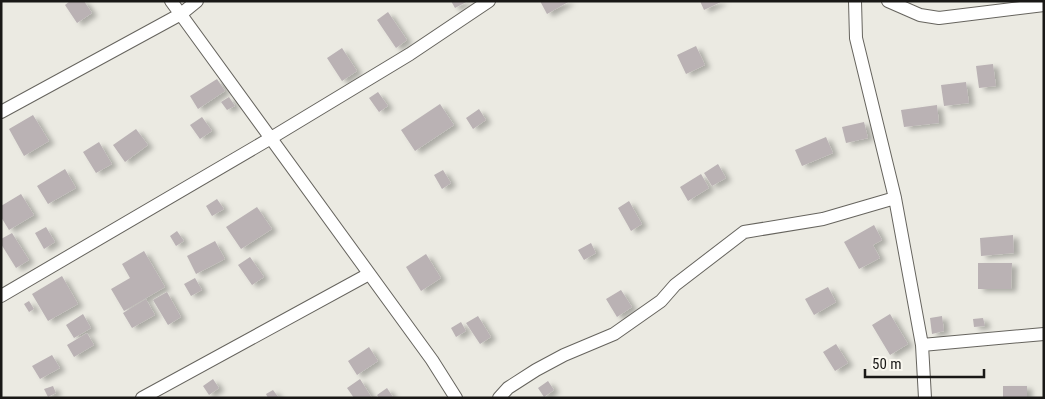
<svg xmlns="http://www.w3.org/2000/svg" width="1045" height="399" viewBox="0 0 1045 399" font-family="'Roboto Condensed',sans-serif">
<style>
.building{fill:#bab2b4;filter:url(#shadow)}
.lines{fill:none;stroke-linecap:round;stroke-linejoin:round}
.minor-casing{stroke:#66645e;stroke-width:14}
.minor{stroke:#fff;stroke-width:12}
</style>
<defs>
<filter id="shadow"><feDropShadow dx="5.5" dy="3" stdDeviation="2.5" flood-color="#0004"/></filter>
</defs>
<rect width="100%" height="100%" fill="#ebeae2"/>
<!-- building -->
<path class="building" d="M 70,1 L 84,1 L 92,13 L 77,23 L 65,5 Z
M 451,1 L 468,1 L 455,8 Z
M 540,1 L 570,1 L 547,14 Z
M 700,1 L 723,1 L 704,10 Z
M 388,12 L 407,40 L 396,48 L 377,20 Z
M 696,46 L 705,65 L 686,74 L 677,55 Z
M 342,48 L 357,71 L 342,81 L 327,58 Z
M 993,64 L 996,86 L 979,88 L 976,66 Z
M 217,79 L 225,91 L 198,109 L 190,96 Z
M 966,82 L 969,103 L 944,106 L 941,85 Z
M 378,92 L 388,106 L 379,112 L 369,98 Z
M 229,97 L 235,106 L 227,110 L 221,102 Z
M 440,104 L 454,125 L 415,151 L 401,130 Z
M 937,105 L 939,123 L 904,127 L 901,110 Z
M 479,109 L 486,120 L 473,129 L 466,118 Z
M 33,115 L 49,141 L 24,156 L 9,129 Z
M 202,117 L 212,131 L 200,139 L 190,125 Z
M 864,122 L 868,138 L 846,143 L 842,127 Z
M 136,129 L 148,145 L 125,162 L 113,145 Z
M 826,137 L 833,153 L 802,166 L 795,150 Z
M 99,142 L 112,164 L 96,173 L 83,152 Z
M 718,164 L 726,178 L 712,186 L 704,173 Z
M 65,169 L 76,188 L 48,204 L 37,186 Z
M 443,170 L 451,183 L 442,189 L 434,175 Z
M 701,174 L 709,188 L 688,201 L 680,187 Z
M 21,194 L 34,215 L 9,230 L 1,217 L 1,206 Z
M 217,199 L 224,209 L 212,216 L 206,206 Z
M 629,201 L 642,224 L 631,231 L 618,208 Z
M 257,207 L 272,229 L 241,249 L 226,227 Z
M 874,225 L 882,240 L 873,245 L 880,258 L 859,269 L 844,242 Z
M 46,227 L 55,242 L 44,249 L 35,233 Z
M 177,231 L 184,241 L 176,246 L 170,236 Z
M 12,233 L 29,260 L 16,268 L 1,244 L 1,239 Z
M 1013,235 L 1014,253 L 981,256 L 980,238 Z
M 215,241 L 225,259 L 196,274 L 187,256 Z
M 591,243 L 596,253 L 584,260 L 578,250 Z
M 144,251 L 165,287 L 124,311 L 111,289 L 130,278 L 122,264 Z
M 426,254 L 441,278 L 421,291 L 406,267 Z
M 250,257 L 264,277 L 252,285 L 238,265 Z
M 978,263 L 1012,263 L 1011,289 L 978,289 Z
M 62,276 L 78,304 L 48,321 L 32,294 Z
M 195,278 L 202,290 L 191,296 L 184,284 Z
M 828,287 L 836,302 L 814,315 L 805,299 Z
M 621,290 L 632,307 L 617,317 L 606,299 Z
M 167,292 L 181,317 L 168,325 L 153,300 Z
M 146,299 L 155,315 L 132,328 L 123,313 Z
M 29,301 L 34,309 L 29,312 L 24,304 Z
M 83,314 L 91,328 L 74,338 L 66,325 Z
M 890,314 L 908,344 L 890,355 L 872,325 Z
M 478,316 L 491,337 L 480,344 L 466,323 Z
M 942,316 L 944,331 L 932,334 L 930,318 Z
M 983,318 L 985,326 L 974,327 L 973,319 Z
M 461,322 L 466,331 L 456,337 L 451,328 Z
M 87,333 L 94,345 L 74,357 L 67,345 Z
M 836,344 L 848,363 L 835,371 L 823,352 Z
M 369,347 L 378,361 L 357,375 L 348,361 Z
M 52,355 L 60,368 L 40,379 L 32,366 Z
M 213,379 L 219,388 L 209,395 L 203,386 Z
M 360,379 L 372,398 L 354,398 L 347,388 Z
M 548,381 L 554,390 L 544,397 L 538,388 Z
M 53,386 L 56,393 L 48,397 L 44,389 Z
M 1003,386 L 1027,386 L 1027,398 L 1003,398 Z
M 387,388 L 393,397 L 379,398 L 377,395 Z
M 273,390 L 279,398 L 268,398 L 266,394 Z"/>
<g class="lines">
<!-- minor casing -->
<g class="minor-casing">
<path id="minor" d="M 171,1 L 432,360 L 456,398
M 855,1 L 856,38 L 895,198 L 922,345 L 925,398
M 888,1 L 920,15 L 939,18 L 1044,5
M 1,112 L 181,14 L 197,1
M 1,296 L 271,138 L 410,54 L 489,1
M 922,345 L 1044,334
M 142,398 L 369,274
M 499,398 L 508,388 L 536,370 L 564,355 L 614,334 L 661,301 L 675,285 L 744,232 L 823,219 L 895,198"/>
</g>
<!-- minor -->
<use href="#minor" class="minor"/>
</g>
<!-- border -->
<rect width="1045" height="399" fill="none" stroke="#191816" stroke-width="5"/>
<!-- scale -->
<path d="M865 369v8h119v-8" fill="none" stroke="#191816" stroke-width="2.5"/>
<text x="872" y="369" font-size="15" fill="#191816" stroke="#f9f7ef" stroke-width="4" paint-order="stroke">50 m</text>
</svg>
